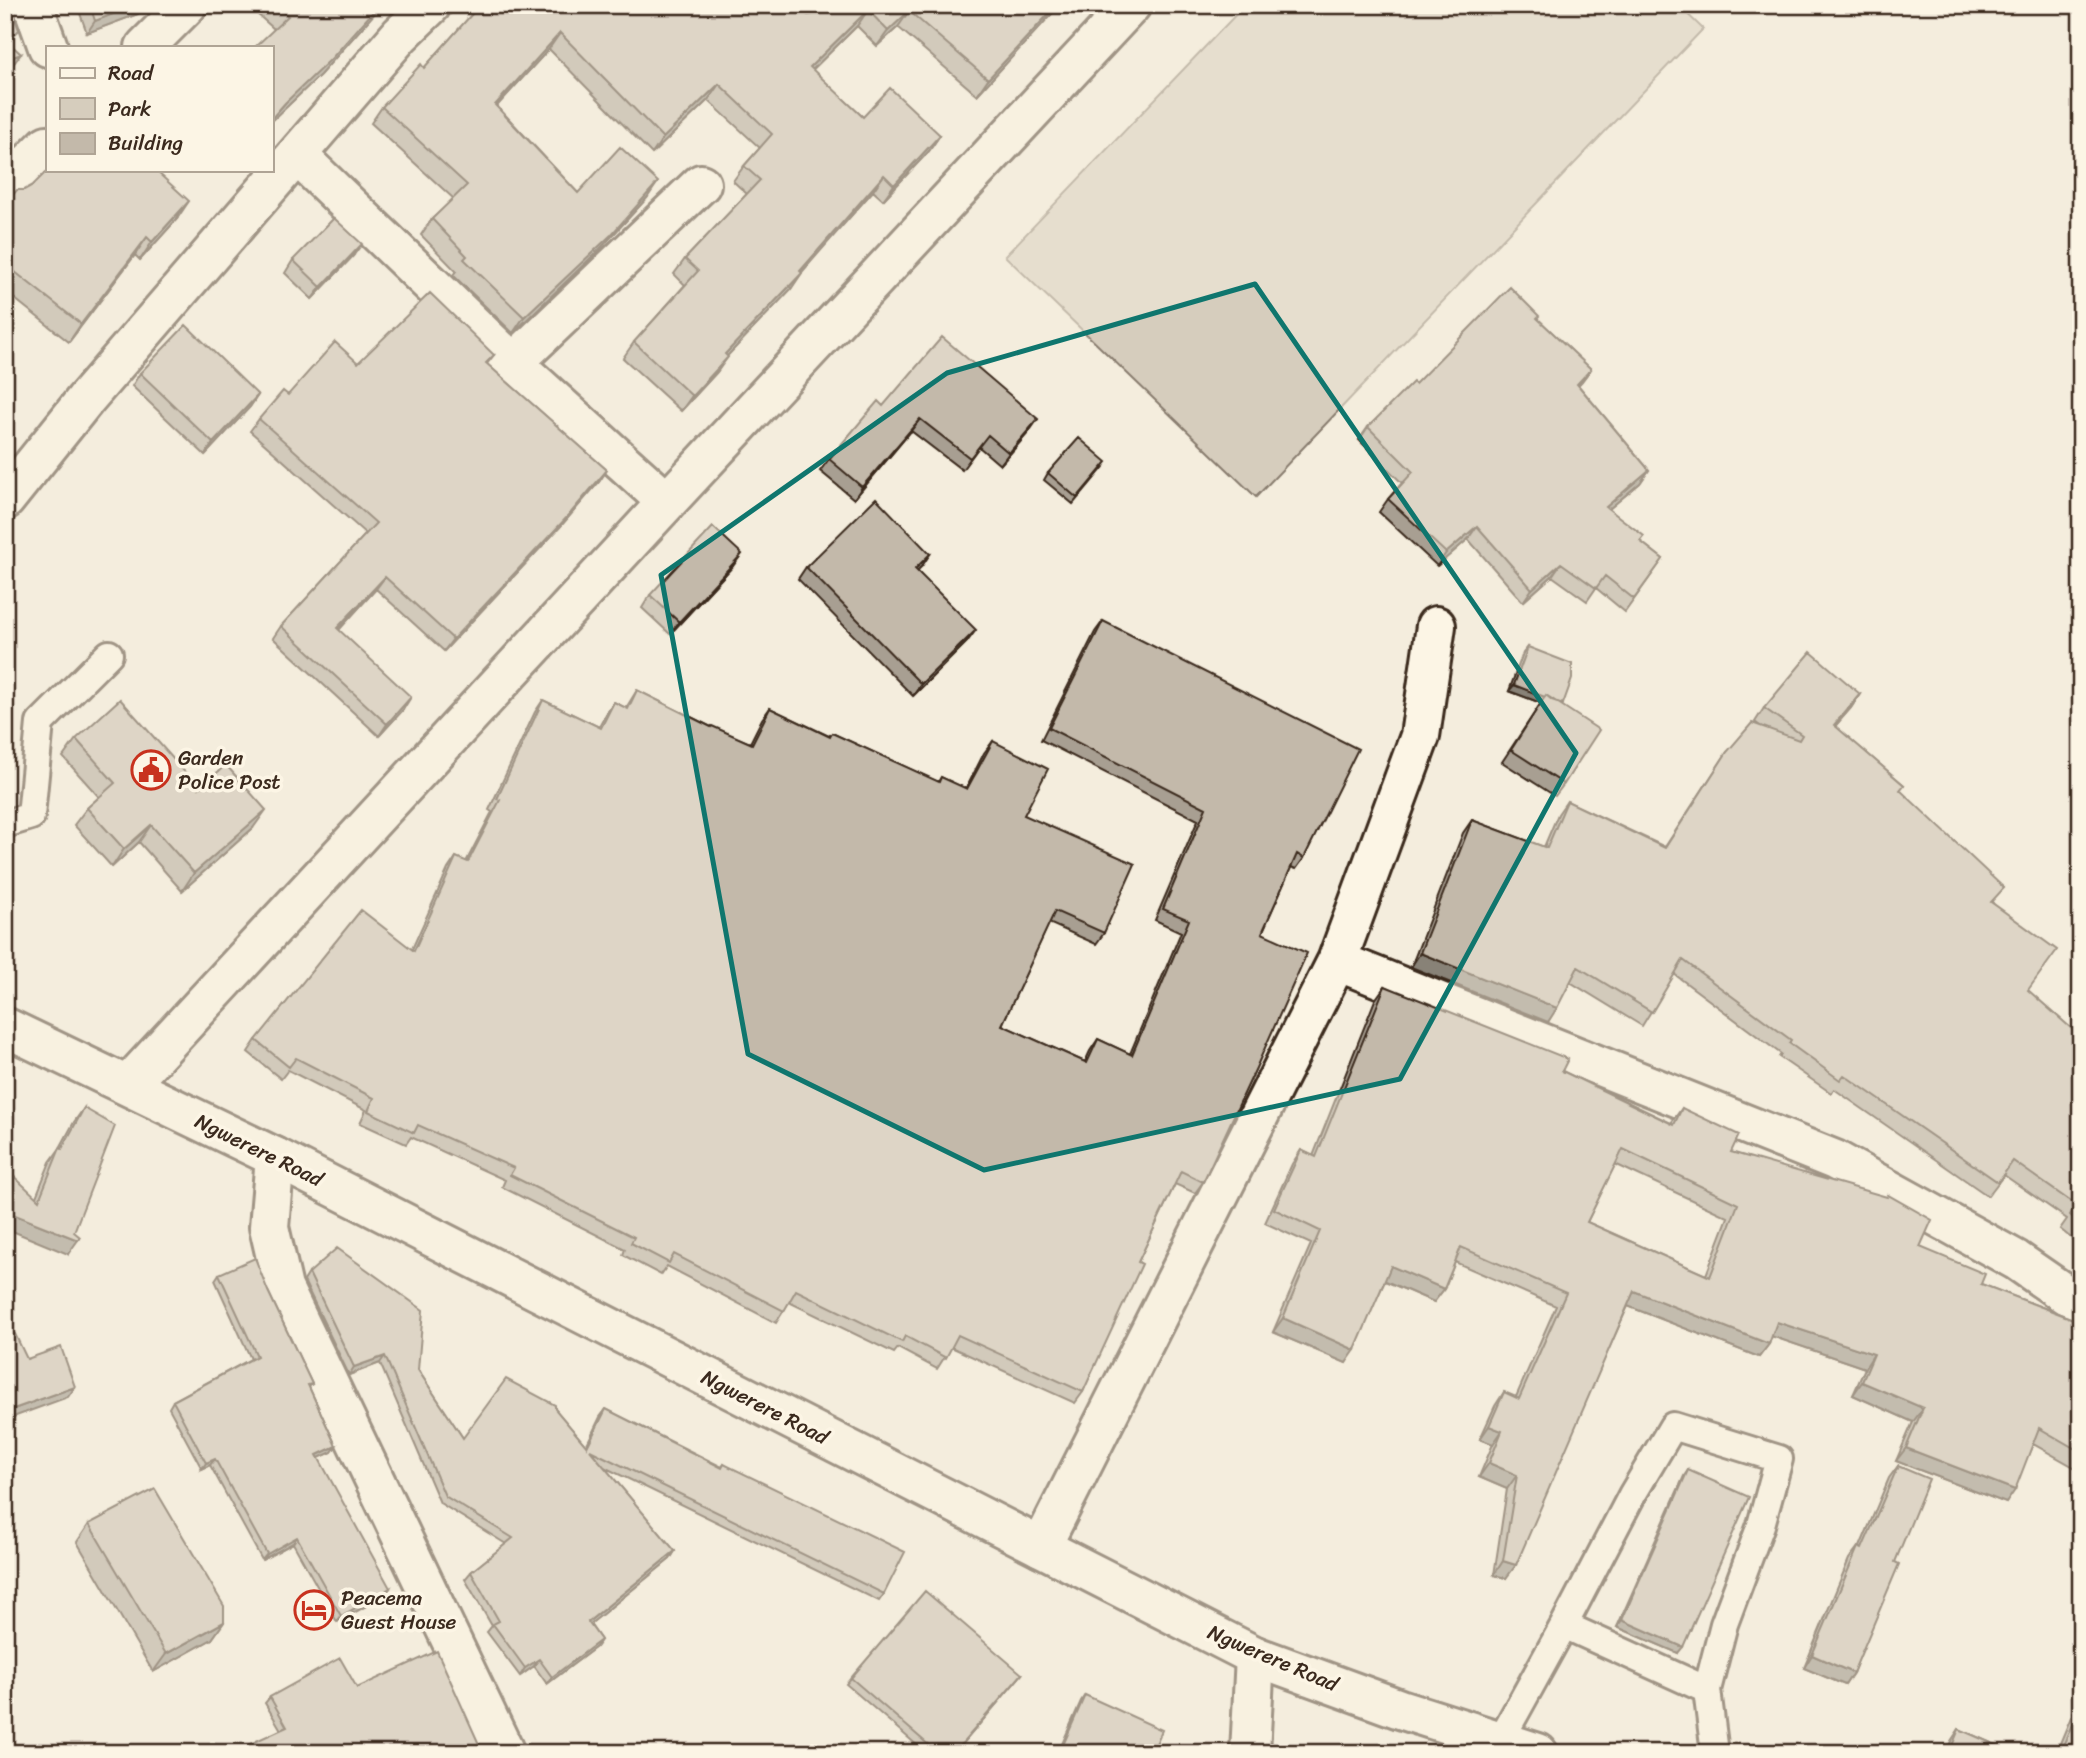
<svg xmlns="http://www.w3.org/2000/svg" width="2086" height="1758" viewBox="0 0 2086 1758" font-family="Sriracha,sans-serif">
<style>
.park{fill:#d6cdbd;stroke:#887c6e;stroke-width:2}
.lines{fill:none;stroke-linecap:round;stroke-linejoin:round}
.service-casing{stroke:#3b2a1e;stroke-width:32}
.minor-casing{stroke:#3b2a1e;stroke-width:44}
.tertiary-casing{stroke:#3b2a1e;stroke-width:44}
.service{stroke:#fcf5e5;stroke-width:26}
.minor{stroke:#fcf5e5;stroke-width:38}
.tertiary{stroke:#fcf5e5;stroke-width:38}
.wall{fill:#a89f92;stroke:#3b2a1e;stroke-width:2;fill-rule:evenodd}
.shaded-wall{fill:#888277;stroke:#3b2a1e;stroke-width:2}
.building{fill:#c3b9aa;stroke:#3b2a1e;stroke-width:2;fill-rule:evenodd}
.marked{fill:none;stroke:#0f766e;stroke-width:5;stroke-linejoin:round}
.labels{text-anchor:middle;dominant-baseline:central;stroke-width:7;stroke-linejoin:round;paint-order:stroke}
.poi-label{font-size:21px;fill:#3b2a1e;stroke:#fcf5e5;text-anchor:start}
.street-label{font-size:21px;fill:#3b2a1e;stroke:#fcf5e5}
</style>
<rect width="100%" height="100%" fill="#f4eddd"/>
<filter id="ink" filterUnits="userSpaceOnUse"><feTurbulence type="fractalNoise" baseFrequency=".0143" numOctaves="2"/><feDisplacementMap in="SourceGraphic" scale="14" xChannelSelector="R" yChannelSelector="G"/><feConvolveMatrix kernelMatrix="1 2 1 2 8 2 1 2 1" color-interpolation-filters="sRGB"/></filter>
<g filter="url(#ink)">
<!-- park -->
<path class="park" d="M 1245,5 L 1678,5 L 1703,29 L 1256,497 L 1005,256 Z"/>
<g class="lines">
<!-- service casing -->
<g class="service-casing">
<path id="service" d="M 5,824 L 31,816 L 40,723 L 109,654
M 1564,1625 L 1707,1690
M 1500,1741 L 1564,1625 L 1632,1495 L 1673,1426 L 1779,1459 L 1761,1525 L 1724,1624 L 1707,1690 L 1715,1753"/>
</g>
<!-- minor casing -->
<g class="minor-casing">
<path id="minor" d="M 33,5 L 48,47
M 795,5 L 800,9
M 145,47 L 187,5
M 297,155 L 513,363 L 667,502
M 5,187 L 47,145
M 513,363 L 701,184
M 5,500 L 85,400 L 400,35 L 431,5
M 1337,961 L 1835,1160 L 2016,1260 L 2081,1305
M 128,1085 L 667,502 L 1131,5
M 275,1157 L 269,1227 L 283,1288 L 505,1753
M 1041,1547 L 1337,961 L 1420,736 L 1436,626
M 1250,1753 L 1255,1656"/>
</g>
<!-- tertiary casing -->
<g class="tertiary-casing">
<path id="tertiary" d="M 5,1027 L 275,1157 L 1255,1656 L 1400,1709 L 1538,1753"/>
</g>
<!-- service -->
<use href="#service" class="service"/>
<!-- minor -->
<use href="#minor" class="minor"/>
<!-- tertiary -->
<use href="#tertiary" class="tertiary"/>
</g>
<!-- wall -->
<path class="wall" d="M 77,5 L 144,5 L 138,14 L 87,33 Z
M 247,5 L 382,5 L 320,75 L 271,122 L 271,47 L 274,29 Z
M 480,5 L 808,15 L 820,13 L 822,12 L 821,5 L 1060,5 L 977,95 L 898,27 L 877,46 L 857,26 L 812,70 L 863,117 L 940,135 L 929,151 L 883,200 L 873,191 L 801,272 L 791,289 L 727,356 L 717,372 L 681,411 L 623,358 L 634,342 L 685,285 L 674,274 L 685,259 L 747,194 L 733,181 L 744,166 L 760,148 L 708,100 L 652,154 L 549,49 L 497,106 L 578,193 L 647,198 L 599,250 L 513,333 L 453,275 L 456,271 L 421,235 L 432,219 L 454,199 L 371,123 L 382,107 L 424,68 Z
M 5,204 L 177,219 L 140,260 L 135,255 L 69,342 L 5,291 Z
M 353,256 L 312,299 L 285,273 L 293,260 Z
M 1537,318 L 1591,369 L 1578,385 L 1649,470 L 1640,483 L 1609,509 L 1640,541 L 1663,559 L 1625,612 L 1596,588 L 1587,601 L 1552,576 L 1523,602 L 1468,539 L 1437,566 L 1379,512 L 1388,499 L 1402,483 L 1359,440 L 1368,427 L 1415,384 Z
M 494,355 L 487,364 L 607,470 L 599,482 L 560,527 L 444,651 L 376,589 L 339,630 L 403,710 L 379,736 L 273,638 L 281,626 L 366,534 L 250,431 L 259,419 L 288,395 L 358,363 Z
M 140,373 L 258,395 L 250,407 L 205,455 L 132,386 Z
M 883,406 L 1029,432 L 1000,465 L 979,447 L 962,470 L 911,431 L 854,499 L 820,471 L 829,459 Z
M 1103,468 L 1073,504 L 1044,480 L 1048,473 Z
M 930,554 L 917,570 L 967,642 L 913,696 L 798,579 L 806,567 Z
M 733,566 L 670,634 L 642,608 L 650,595 Z
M 1103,621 L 1304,858 L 1296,869 L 1291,867 L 1262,933 L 1203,1182 L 1195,1193 L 1175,1184 L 1138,1262 L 1083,1392 L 1075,1403 L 951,1347 L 937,1369 L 898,1348 L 894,1353 L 789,1302 L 776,1323 L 667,1266 L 661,1275 L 623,1255 L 625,1249 L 502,1187 L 505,1180 L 411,1137 L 406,1144 L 360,1123 L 366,1110 L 288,1070 L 281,1079 L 248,1052 L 256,1040 L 412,949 L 448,869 L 456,857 L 466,862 L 492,812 L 489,810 L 535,712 L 543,700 L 599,727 L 606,714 L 614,702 L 626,708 L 637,690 L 711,727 L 750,743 L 762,719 L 770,708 L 829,736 L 832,733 L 938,782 L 941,777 L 966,789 L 984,753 L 993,741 L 1024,815 L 1104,933 L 1096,944 L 1049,923 L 1002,1025 L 1085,1062 L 1090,1051 L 1098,1039 L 1130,1054 L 1181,932 L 1155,920 L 1198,820 L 1041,740 L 1095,632 Z
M 1528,647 L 1563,704 L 1562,706 L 1564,784 L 1555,796 L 1502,762 L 1541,703 L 1509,691 L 1523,653 Z
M 1860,694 L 1851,708 L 1835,726 L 1904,785 L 1900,790 L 1993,903 L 2028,991 L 2081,1037 L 2081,1246 L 2060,1229 L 2067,1219 L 2004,1175 L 1988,1196 L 1834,1089 L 1831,1093 L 1779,1057 L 1781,1054 L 1674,974 L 1642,1026 L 1570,982 L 1548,1022 L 1411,967 L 1463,833 L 1472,820 L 1544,847 L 1558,814 L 1567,801 L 1665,847 L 1727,752 L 1760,726 L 1755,722 L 1764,708 Z
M 76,739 L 199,788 L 253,828 L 182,891 L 139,842 L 112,867 L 74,825 L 87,808 L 99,797 L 63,757 Z
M 1385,986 L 1671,1123 L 1682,1108 L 1731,1152 L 1920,1247 L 1981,1284 L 2081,1322 L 2081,1471 L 2033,1444 L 2006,1503 L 1896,1461 L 1913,1422 L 1853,1395 L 1865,1368 L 1772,1336 L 1769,1344 L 1759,1357 L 1628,1306 L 1506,1578 L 1494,1575 L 1507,1489 L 1479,1477 L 1493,1444 L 1480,1439 L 1495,1406 L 1504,1392 L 1516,1397 L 1556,1306 L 1455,1262 L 1444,1289 L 1434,1302 L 1385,1281 L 1346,1363 L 1273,1332 L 1311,1244 L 1265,1223 L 1292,1164 L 1301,1150 L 1313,1156 L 1375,1000 ZM 1615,1164 L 1728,1217 L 1706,1275 L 1587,1222 Z
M 84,1108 L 74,1232 L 68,1254 L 36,1197 L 50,1162 L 60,1148 L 74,1122 Z
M 309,1273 L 418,1370 L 463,1438 L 555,1409 L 586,1446 L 600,1417 L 606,1409 L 722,1467 L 724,1464 L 884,1594 L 879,1601 L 604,1467 L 675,1551 L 670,1559 L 590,1624 L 601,1640 L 596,1647 L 547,1684 L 534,1666 L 520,1676 L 487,1632 L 492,1626 L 465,1579 L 471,1572 L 506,1544 L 440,1503 L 380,1363 L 349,1375 L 304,1281 Z
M 219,1274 L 268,1291 L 312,1384 L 309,1387 L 336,1446 L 332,1452 L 318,1458 L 386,1595 L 337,1622 L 293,1543 L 262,1560 L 210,1465 L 202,1469 L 169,1408 L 173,1401 L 251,1359 L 215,1280 Z
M 1898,1466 L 1895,1562 L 1853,1673 L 1845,1685 L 1804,1668 L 1849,1559 L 1858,1547 L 1860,1547 L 1889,1478 Z
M 1688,1470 L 1678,1653 L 1617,1627 L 1684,1476 Z
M 89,1524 L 224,1622 L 212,1639 L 153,1672 L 77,1542 Z
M 1022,1674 L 955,1753 L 926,1753 L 846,1684 L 851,1678 Z
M 357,1688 L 281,1730 L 265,1703 L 270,1697 Z
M 2081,1693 L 2081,1753 L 2056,1753 Z
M 1085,1695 L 1152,1753 L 1058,1753 L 1081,1701 Z
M 1959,1729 L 2014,1753 L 1946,1753 L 1951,1741 Z"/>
<!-- shaded-wall -->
<path class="shaded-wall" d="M 136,5 L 144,5 L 138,14 L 87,33 L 95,21 Z
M 379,5 L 382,5 L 320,75 L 271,122 L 271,119 L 285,103 Z
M 1057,5 L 1060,5 L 977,95 L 988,79 Z
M 868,10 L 857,26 L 799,83 L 810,67 Z
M 909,11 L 898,27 L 877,46 L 888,31 Z
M 560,33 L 549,49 L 484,120 L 495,105 Z
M 21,54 L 12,66 L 5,69 L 5,60 Z
M 719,84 L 708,100 L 652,154 L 663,138 Z
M 940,135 L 929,151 L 883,200 L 894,185 Z
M 884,175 L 873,191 L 789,287 L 800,271 Z
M 658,182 L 647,198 L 599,250 L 513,333 L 524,317 Z
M 189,201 L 177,219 L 140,260 L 152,242 Z
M 147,237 L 135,255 L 69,342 L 81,324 Z
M 362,244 L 353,256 L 312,299 L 321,287 Z
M 802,273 L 791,289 L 714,370 L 725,354 Z
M 728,357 L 717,372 L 681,411 L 692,396 Z
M 1591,369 L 1582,381 L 1568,396 L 1577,384 Z
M 258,395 L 250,407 L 205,455 L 213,443 Z
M 920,419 L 911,431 L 854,499 L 862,487 Z
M 1038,419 L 1029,432 L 1000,465 L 1009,453 Z
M 607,470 L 599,482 L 560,527 L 444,651 L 453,639 Z
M 1649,470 L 1640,483 L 1597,519 L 1606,507 Z
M 1477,526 L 1468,539 L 1437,566 L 1446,553 Z
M 742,554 L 733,566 L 670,634 L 679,622 Z
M 930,554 L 922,566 L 907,581 L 915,569 Z
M 1561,563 L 1552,576 L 1523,602 L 1532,589 Z
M 385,577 L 376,589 L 329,640 L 337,628 Z
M 976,630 L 967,642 L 913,696 L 921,684 Z
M 1514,685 L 1545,697 L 1541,703 L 1509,691 Z
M 1860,694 L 1851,708 L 1824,739 L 1834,725 Z
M 411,697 L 403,710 L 379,736 L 387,724 Z
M 266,810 L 253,828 L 182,891 L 194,873 Z
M 151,825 L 139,842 L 112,867 L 124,849 Z
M 1420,953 L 1557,1008 L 1548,1022 L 1411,967 Z
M 5,1211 L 78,1240 L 68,1254 L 5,1228 Z
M 1391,1266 L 1444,1289 L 1434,1302 L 1381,1279 Z
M 1634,1291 L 1769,1344 L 1759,1357 L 1625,1305 Z
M 1283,1318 L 1355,1350 L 1346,1363 L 1273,1332 Z
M 1777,1322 L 1874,1354 L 1865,1368 L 1768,1335 Z
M 385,1356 L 380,1363 L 349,1375 L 354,1367 Z
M 1862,1382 L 1923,1408 L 1913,1422 L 1853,1395 Z
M 75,1387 L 68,1397 L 5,1420 L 5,1412 Z
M 1489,1426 L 1502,1431 L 1493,1444 L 1480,1439 Z
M 336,1446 L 332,1452 L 312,1461 L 317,1455 Z
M 1906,1448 L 2015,1490 L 2006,1503 L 1896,1461 Z
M 215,1459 L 210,1465 L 202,1469 L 206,1463 Z
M 1489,1463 L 1517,1475 L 1507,1489 L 1479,1477 Z
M 297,1537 L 293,1543 L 262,1560 L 267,1554 Z
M 675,1551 L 670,1559 L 583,1630 L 588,1622 Z
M 1503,1561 L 1516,1565 L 1506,1578 L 1494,1575 Z
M 390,1588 L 386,1595 L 337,1622 L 341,1616 Z
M 1622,1620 L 1683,1647 L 1678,1653 L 1617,1627 Z
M 224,1622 L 212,1639 L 153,1672 L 166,1654 Z
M 601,1640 L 596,1647 L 547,1684 L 552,1677 Z
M 1812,1655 L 1853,1673 L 1845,1685 L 1804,1668 Z
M 539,1659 L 534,1666 L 520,1676 L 525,1668 Z
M 1022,1674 L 955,1753 L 954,1753 Z"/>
<!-- building -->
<path class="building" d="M 5,5 L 10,5 L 19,30 L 8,42 L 21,54 L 5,60 Z
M 90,5 L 136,5 L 95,21 Z
M 275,5 L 379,5 L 331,59 L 285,103 L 271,119 L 271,47 L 255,47 L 288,16 Z
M 480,5 L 791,5 L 808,15 L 820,13 L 828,7 L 829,5 L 1057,5 L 988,79 L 909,11 L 888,31 L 868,10 L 810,67 L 863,117 L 890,88 L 940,135 L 894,185 L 884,175 L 800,271 L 802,273 L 725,354 L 728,357 L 692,396 L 634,342 L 698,271 L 685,259 L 760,180 L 744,166 L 772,134 L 719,84 L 663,138 L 560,33 L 495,105 L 578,193 L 620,147 L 658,182 L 611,235 L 524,317 L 464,259 L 467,256 L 432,219 L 467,185 L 382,107 L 421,64 L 424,68 Z
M 48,170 L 155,170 L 189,201 L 152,242 L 147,237 L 81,324 L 5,264 L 5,204 L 17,190 L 24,190 L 33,185 Z
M 334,218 L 362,244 L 321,287 L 293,260 Z
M 1510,287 L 1539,316 L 1537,318 L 1591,369 L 1577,384 L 1649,470 L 1606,507 L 1644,536 L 1640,541 L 1663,559 L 1634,599 L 1605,576 L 1596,588 L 1561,563 L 1532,589 L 1477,526 L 1446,553 L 1388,499 L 1413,472 L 1368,427 L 1413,382 L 1415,384 Z
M 430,293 L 494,355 L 486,363 L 607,470 L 569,515 L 453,639 L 385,577 L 337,628 L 411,697 L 387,724 L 281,626 L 376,523 L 259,419 L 283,391 L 288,395 L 335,342 L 358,363 Z
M 186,325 L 258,395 L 213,443 L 140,373 Z
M 942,337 L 1038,419 L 1009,453 L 988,435 L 970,458 L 920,419 L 862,487 L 829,459 L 878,401 L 883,406 Z
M 1079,438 L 1107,462 L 1077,498 L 1048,473 Z
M 876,498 L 930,554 L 915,569 L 976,630 L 921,684 L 806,567 Z
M 713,527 L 742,554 L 679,622 L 650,595 Z
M 1103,621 L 1358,749 L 1304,858 L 1297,854 L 1262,933 L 1307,953 L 1256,1068 L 1203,1182 L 1181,1171 L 1138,1262 L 1142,1264 L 1083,1392 L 958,1335 L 946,1358 L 905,1336 L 902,1342 L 796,1290 L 784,1311 L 674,1254 L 669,1263 L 631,1243 L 634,1237 L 510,1175 L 514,1168 L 418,1125 L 414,1133 L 368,1111 L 374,1098 L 296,1058 L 289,1067 L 256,1040 L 361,910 L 414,951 L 456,857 L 468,862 L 500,800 L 497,799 L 543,700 L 601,728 L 614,702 L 628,709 L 637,690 L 711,727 L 712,726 L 752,744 L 770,708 L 830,737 L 832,733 L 939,782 L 941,777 L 967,789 L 993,741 L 1048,769 L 1024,815 L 1135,864 L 1104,933 L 1055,911 L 1002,1025 L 1087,1063 L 1098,1039 L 1132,1055 L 1189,920 L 1163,909 L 1206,808 L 1049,728 Z
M 1528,647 L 1572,664 L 1572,679 L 1563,704 L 1552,700 L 1546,695 L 1545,697 L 1514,685 Z
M 1811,652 L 1860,694 L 1834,725 L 1904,785 L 1900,790 L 2004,888 L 1991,902 L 2057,950 L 2028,990 L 2081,1037 L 2081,1225 L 2070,1215 L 2077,1206 L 2013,1161 L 1998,1182 L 1844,1075 L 1840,1080 L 1789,1043 L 1791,1040 L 1683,960 L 1652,1012 L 1578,967 L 1557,1008 L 1420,953 L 1472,820 L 1547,848 L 1567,801 L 1665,848 L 1727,752 L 1752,723 L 1799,740 L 1802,735 L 1764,708 Z
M 1546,695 L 1599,730 L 1564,784 L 1511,750 Z
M 120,699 L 199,788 L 226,765 L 266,810 L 194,873 L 151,825 L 124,849 L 87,808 L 115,783 L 76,739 Z
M 1385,986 L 1568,1059 L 1562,1071 L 1674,1125 L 1682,1108 L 1739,1135 L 1731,1152 L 1887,1197 L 1888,1195 L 1932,1220 L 1920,1247 L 1985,1274 L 1981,1284 L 2081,1322 L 2081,1452 L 2039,1428 L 2015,1490 L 1906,1448 L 1923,1408 L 1862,1382 L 1874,1354 L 1777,1322 L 1769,1344 L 1634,1291 L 1516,1565 L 1503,1561 L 1517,1475 L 1489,1463 L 1502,1431 L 1489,1426 L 1504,1392 L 1519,1399 L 1566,1293 L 1461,1247 L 1444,1289 L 1391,1266 L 1355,1350 L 1283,1318 L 1320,1231 L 1274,1209 L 1301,1150 L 1316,1157 ZM 1623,1149 L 1738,1204 L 1710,1277 L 1587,1222 Z
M 84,1108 L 115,1126 L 74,1232 L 80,1237 L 78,1240 L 5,1211 L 5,1168 L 39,1200 L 60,1148 L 62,1149 Z
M 337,1248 L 423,1310 L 418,1370 L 463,1438 L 506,1379 L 555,1405 L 555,1409 L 587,1447 L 606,1409 L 722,1468 L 724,1464 L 905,1552 L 884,1594 L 590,1450 L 675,1551 L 588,1622 L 601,1640 L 552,1677 L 539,1659 L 525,1668 L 493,1624 L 499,1621 L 471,1572 L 513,1538 L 445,1496 L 385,1356 L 354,1367 L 309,1273 Z
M 255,1258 L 268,1291 L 312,1384 L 308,1385 L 336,1446 L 317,1455 L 390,1588 L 341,1616 L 297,1537 L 267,1554 L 215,1459 L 206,1463 L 173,1401 L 257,1356 L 219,1274 Z
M 15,1334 L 27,1359 L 61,1347 L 75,1387 L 5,1412 L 5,1338 Z
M 1898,1466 L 1929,1479 L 1895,1562 L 1899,1564 L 1853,1673 L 1812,1655 L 1858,1547 L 1862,1549 Z
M 1688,1470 L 1749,1497 L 1683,1647 L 1622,1620 Z
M 155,1489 L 224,1606 L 224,1622 L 166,1654 L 89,1524 Z
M 925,1591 L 1022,1674 L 954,1753 L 938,1753 L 851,1678 Z
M 437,1651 L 483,1753 L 230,1753 L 287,1727 L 270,1697 L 340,1658 L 357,1688 Z
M 1085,1695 L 1162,1730 L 1152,1753 L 1062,1753 L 1060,1752 Z
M 2081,1703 L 2081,1753 L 2060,1753 Z
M 1959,1729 L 2014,1753 L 1949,1753 Z"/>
</g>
<!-- marked area -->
<path d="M0 0H2086V1758H0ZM 1255,284 L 1576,753 L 1400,1079 L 984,1170 L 748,1054 L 661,575 L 947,373 Z" fill="#f4eddd" fill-opacity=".55" fill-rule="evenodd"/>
<path class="marked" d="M 1255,284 L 1576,753 L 1400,1079 L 984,1170 L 748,1054 L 661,575 L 947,373 Z"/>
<!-- icons -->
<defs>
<g id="civic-ring" transform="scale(2.0125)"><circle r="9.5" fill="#fcf5e5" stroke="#c8321e" stroke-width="1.5"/><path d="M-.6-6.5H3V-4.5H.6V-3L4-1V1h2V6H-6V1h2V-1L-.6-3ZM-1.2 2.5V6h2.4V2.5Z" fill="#c8321e"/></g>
<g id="hotel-ring" transform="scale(2.0125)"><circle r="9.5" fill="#fcf5e5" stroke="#c8321e" stroke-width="1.5"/><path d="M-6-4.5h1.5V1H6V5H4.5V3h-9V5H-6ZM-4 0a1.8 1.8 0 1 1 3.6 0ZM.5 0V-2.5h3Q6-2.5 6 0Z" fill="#c8321e"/></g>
</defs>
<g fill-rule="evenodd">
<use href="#civic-ring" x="151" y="770"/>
<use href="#hotel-ring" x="314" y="1610"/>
</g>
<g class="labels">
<!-- poi labels -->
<g class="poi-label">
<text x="178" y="758">Garden<tspan x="178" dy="24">Police Post</tspan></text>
<text x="341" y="1598">Peacema<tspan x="341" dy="24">Guest House</tspan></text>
</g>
<!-- street labels -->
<g class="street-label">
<text transform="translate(259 1150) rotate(26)">Ngwerere Road</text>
<text transform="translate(765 1407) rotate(27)">Ngwerere Road</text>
<text transform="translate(1273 1658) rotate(23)">Ngwerere Road</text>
</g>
</g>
<!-- margin -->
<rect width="2086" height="1758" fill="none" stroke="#fcf5e5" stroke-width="28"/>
<rect x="14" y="14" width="2058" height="1730" fill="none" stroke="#3b2a1e" stroke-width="2.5" filter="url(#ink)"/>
<!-- legend -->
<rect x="46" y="46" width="228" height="126" fill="#fcf5e5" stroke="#afa495" stroke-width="2"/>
<rect x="60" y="68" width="35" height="10" fill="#fcf5e5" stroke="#afa495" stroke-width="2"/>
<text x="108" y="80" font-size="21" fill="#3b2a1e">Road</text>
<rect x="60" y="98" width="35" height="21" fill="#d6cdbd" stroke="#afa495" stroke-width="2"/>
<text x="108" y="116" font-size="21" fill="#3b2a1e">Park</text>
<rect x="60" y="133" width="35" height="21" fill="#c3b9aa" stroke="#afa495" stroke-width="2"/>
<text x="108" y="150" font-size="21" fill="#3b2a1e">Building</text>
</svg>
